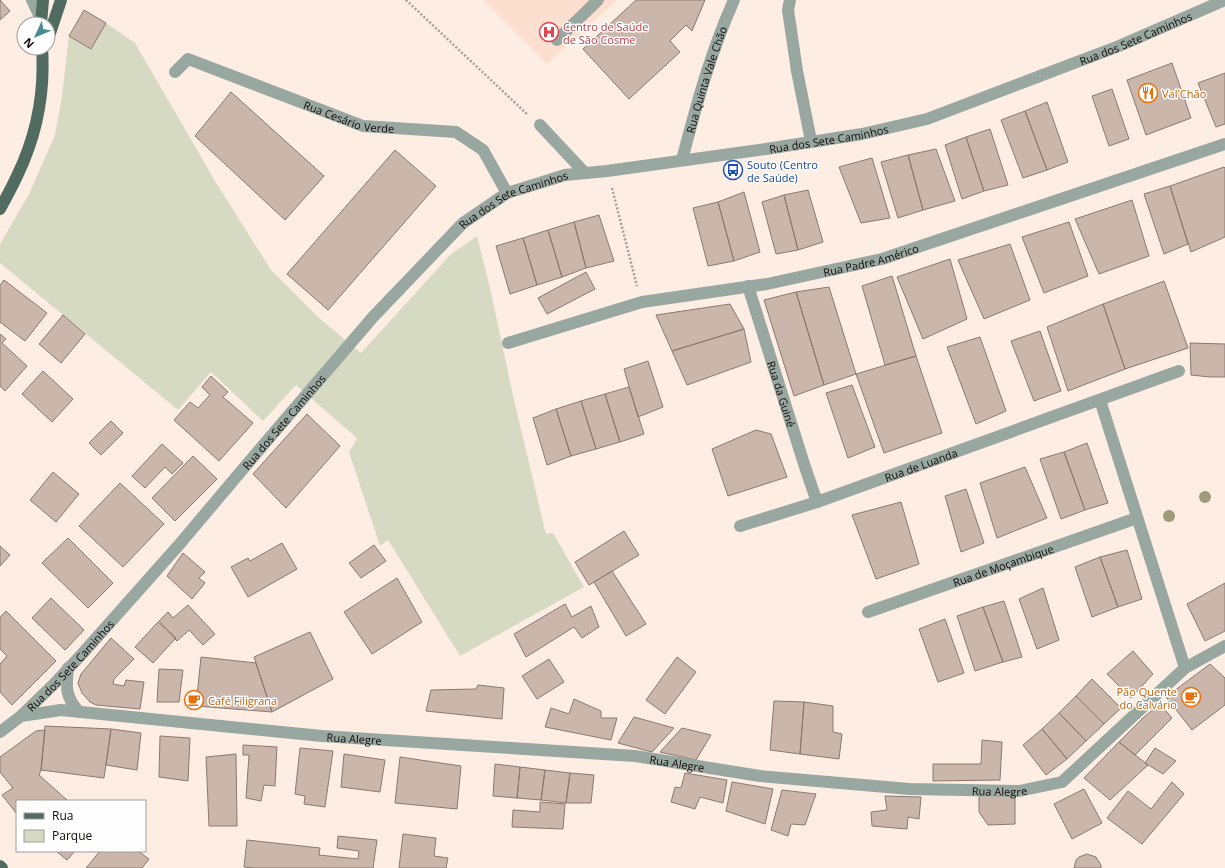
<svg xmlns="http://www.w3.org/2000/svg" width="1225" height="868" viewBox="0 0 1225 868" font-family="'Open Sans',sans-serif">
<style>
.built{fill:#fcdfcf}
.green{fill:#d6dac3}
.building{fill:#cbb6ab;stroke:#8b786e}
.lines{fill:none;stroke-linecap:round;stroke-linejoin:round}
.path{stroke:#ab9d96;stroke-width:2.5;stroke-dasharray:2 2;stroke-linecap:butt}
.minor{stroke:#99a7a1;stroke-width:12}
.major{stroke:#516b60;stroke-width:12}
.tree{fill:#9f9a7a}
.labels{text-anchor:middle;dominant-baseline:central;stroke-width:3;stroke-linejoin:round;paint-order:stroke}
.health-label{font-size:11px;fill:#be3a42;stroke:#fefefe;text-anchor:start}
.street-label{font-size:11px;fill:#120b08;stroke:#fefefe}
.food-label{font-size:11px;fill:#c56008;stroke:#fefefe;text-anchor:start}
.transit-label{font-size:11px;fill:#164399;stroke:#fefefe;text-anchor:start}
</style>
<rect width="100%" height="100%" fill="#feede3"/>
<!-- built -->
<path class="built" d="M 483,0 L 617,0 L 547,64 Z"/>
<!-- green -->
<path class="green" d="M 106,23 L 135,43 L 215,181 L 271,270 L 320,319 L 361,353 L 451,254 L 477,236 L 491,292 L 513,396 L 546,534 L 553,533 L 584,587 L 460,656 L 388,540 L 380,546 L 349,452 L 357,438 L 296,385 L 263,421 L 211,372 L 178,410 L 0,263 L 0,244 L 29,194 L 55,135 L 62,96 L 69,36 L 91,49 Z"/>
<!-- building -->
<path class="building" d="M 0,0 L 10,11 L 0,20 Z
M 636,0 L 705,0 L 692,31 L 686,25 L 670,41 L 680,52 L 629,99 L 583,49 Z
M 84,10 L 106,23 L 91,49 L 69,36 Z
M 1172,63 L 1191,118 L 1146,135 L 1127,80 Z
M 1225,73 L 1225,124 L 1216,127 L 1198,83 Z
M 1112,89 L 1129,139 L 1109,146 L 1092,96 Z
M 231,92 L 324,176 L 285,220 L 195,136 Z
M 1047,102 L 1068,162 L 1047,170 L 1025,111 Z
M 1025,111 L 1047,170 L 1023,178 L 1001,120 Z
M 990,129 L 1008,185 L 984,191 L 966,137 Z
M 966,137 L 984,191 L 962,199 L 945,145 Z
M 936,149 L 955,201 L 923,210 L 908,155 Z
M 395,150 L 436,186 L 328,310 L 287,274 Z
M 908,155 L 923,210 L 898,218 L 881,162 Z
M 872,158 L 890,218 L 861,223 L 839,167 Z
M 1224,167 L 1225,168 L 1225,237 L 1191,252 L 1170,186 Z
M 1170,186 L 1188,244 L 1164,254 L 1144,194 Z
M 808,190 L 823,242 L 798,250 L 784,195 Z
M 744,192 L 760,252 L 734,261 L 718,202 Z
M 784,195 L 798,250 L 776,254 L 762,202 Z
M 1132,200 L 1149,256 L 1099,274 L 1075,219 Z
M 718,202 L 734,261 L 708,266 L 693,208 Z
M 599,215 L 614,261 L 586,268 L 574,222 Z
M 574,222 L 586,268 L 562,277 L 548,230 Z
M 1069,222 L 1088,276 L 1044,293 L 1022,237 Z
M 548,230 L 562,277 L 537,285 L 523,238 Z
M 523,238 L 537,285 L 510,294 L 496,246 Z
M 1010,244 L 1030,300 L 984,319 L 958,260 Z
M 950,259 L 967,319 L 923,339 L 897,277 Z
M 586,272 L 595,289 L 547,314 L 538,298 Z
M 892,276 L 916,356 L 885,365 L 862,286 Z
M 4,280 L 47,313 L 25,341 L 0,322 L 0,285 Z
M 1164,281 L 1188,348 L 1125,369 L 1103,304 Z
M 829,287 L 856,374 L 824,385 L 796,292 Z
M 796,292 L 824,385 L 794,396 L 764,300 Z
M 730,304 L 744,329 L 672,351 L 656,315 Z
M 1103,304 L 1125,369 L 1068,391 L 1047,327 Z
M 63,315 L 85,334 L 61,363 L 39,344 Z
M 744,329 L 751,362 L 687,385 L 672,351 Z
M 1040,331 L 1061,391 L 1034,401 L 1011,341 Z
M 0,334 L 6,339 L 2,343 L 27,366 L 5,391 L 0,386 Z
M 980,337 L 1006,411 L 976,424 L 947,347 Z
M 1190,343 L 1225,344 L 1225,377 L 1210,377 L 1191,375 Z
M 916,356 L 942,433 L 884,453 L 856,374 Z
M 648,361 L 663,407 L 638,417 L 624,369 Z
M 43,371 L 73,399 L 52,422 L 22,394 Z
M 211,376 L 228,392 L 223,397 L 253,423 L 219,461 L 174,420 L 190,402 L 198,408 L 210,395 L 202,387 Z
M 852,385 L 875,447 L 848,458 L 826,393 Z
M 629,387 L 644,434 L 620,442 L 605,394 Z
M 605,394 L 620,442 L 596,449 L 581,401 Z
M 581,401 L 596,449 L 571,456 L 556,409 Z
M 556,409 L 571,456 L 547,465 L 533,418 Z
M 307,414 L 340,446 L 286,508 L 253,474 Z
M 111,421 L 123,433 L 101,455 L 89,443 Z
M 756,430 L 771,434 L 787,477 L 728,496 L 712,449 Z
M 1087,443 L 1108,503 L 1085,510 L 1064,452 Z
M 162,444 L 183,463 L 172,474 L 165,467 L 145,488 L 132,476 Z
M 1064,452 L 1085,510 L 1061,519 L 1040,459 Z
M 193,456 L 217,479 L 175,521 L 152,498 Z
M 1025,467 L 1047,518 L 997,538 L 980,483 Z
M 53,472 L 79,494 L 56,522 L 30,500 Z
M 120,483 L 164,524 L 123,567 L 79,526 Z
M 966,489 L 984,543 L 961,552 L 945,496 Z
M 901,502 L 919,564 L 876,579 L 852,515 Z
M 624,531 L 639,555 L 589,585 L 575,562 Z
M 68,538 L 113,583 L 88,608 L 42,563 Z
M 282,543 L 297,569 L 248,597 L 231,567 L 248,558 L 250,561 Z
M 374,545 L 386,561 L 361,578 L 349,563 Z
M 0,546 L 10,555 L 0,566 Z
M 1127,550 L 1142,599 L 1118,607 L 1100,557 Z
M 183,553 L 205,572 L 199,578 L 205,583 L 192,599 L 167,576 Z
M 1100,557 L 1118,607 L 1092,617 L 1075,567 Z
M 612,571 L 646,624 L 626,636 L 594,582 Z
M 397,578 L 422,622 L 372,654 L 344,612 Z
M 1225,583 L 1225,631 L 1205,641 L 1187,604 Z
M 1043,588 L 1059,640 L 1037,649 L 1019,599 Z
M 51,598 L 84,630 L 65,650 L 32,618 Z
M 1004,601 L 1022,657 L 1003,662 L 983,607 Z
M 565,604 L 572,617 L 591,606 L 599,627 L 582,638 L 574,627 L 526,657 L 514,634 Z
M 188,605 L 215,634 L 203,645 L 189,630 L 177,641 L 159,621 L 168,612 L 173,618 Z
M 983,607 L 1003,662 L 975,671 L 957,616 Z
M 6,611 L 56,661 L 12,705 L 0,692 L 0,664 L 7,656 L 0,649 L 0,617 Z
M 945,619 L 964,673 L 938,682 L 919,629 Z
M 158,622 L 176,638 L 153,663 L 135,647 Z
M 310,632 L 333,679 L 272,712 L 254,657 Z
M 111,638 L 134,659 L 114,679 L 113,684 L 124,686 L 126,680 L 144,682 L 140,709 L 96,705 L 90,702 L 82,693 L 78,683 L 81,674 Z
M 1133,651 L 1153,674 L 1131,698 L 1107,674 Z
M 201,657 L 256,663 L 272,712 L 196,706 Z
M 677,657 L 696,672 L 665,714 L 646,700 Z
M 549,659 L 564,682 L 537,699 L 522,676 Z
M 1210,664 L 1225,678 L 1225,705 L 1192,730 L 1166,697 Z
M 159,669 L 183,670 L 179,702 L 157,702 Z
M 1092,679 L 1121,708 L 1104,724 L 1076,696 Z
M 478,685 L 504,688 L 502,719 L 426,711 L 431,690 L 476,689 Z
M 1076,696 L 1104,724 L 1086,741 L 1059,713 Z
M 574,699 L 601,711 L 601,718 L 617,718 L 611,740 L 545,727 L 551,708 L 569,714 Z
M 774,701 L 804,702 L 800,754 L 770,750 Z
M 804,702 L 833,706 L 833,732 L 842,734 L 839,759 L 800,754 Z
M 1160,704 L 1172,718 L 1135,755 L 1119,742 L 1144,717 Z
M 1059,713 L 1086,741 L 1067,759 L 1042,729 Z
M 634,717 L 674,728 L 652,752 L 618,743 Z
M 45,726 L 111,729 L 104,778 L 41,770 Z
M 682,728 L 711,735 L 696,760 L 660,752 Z
M 111,729 L 141,733 L 137,770 L 106,765 Z
M 1042,729 L 1067,759 L 1046,775 L 1023,745 Z
M 45,730 L 41,770 L 39,775 L 68,801 L 17,801 L 17,814 L 2,795 L 13,788 L 0,772 L 0,757 L 36,731 Z
M 160,736 L 190,738 L 188,781 L 159,777 Z
M 982,740 L 1002,742 L 1000,780 L 933,781 L 933,764 L 981,764 Z
M 1119,742 L 1148,765 L 1110,800 L 1084,778 Z
M 243,745 L 277,747 L 275,786 L 264,785 L 261,801 L 246,798 L 249,755 L 243,755 Z
M 300,748 L 333,751 L 325,807 L 304,804 L 305,796 L 295,794 Z
M 1155,748 L 1176,761 L 1163,774 L 1145,763 Z
M 236,754 L 237,826 L 209,826 L 206,757 Z
M 344,754 L 385,760 L 380,792 L 341,787 Z
M 400,757 L 461,766 L 457,809 L 395,803 Z
M 495,764 L 520,767 L 517,798 L 493,796 Z
M 520,767 L 545,770 L 541,800 L 517,798 Z
M 545,770 L 570,773 L 566,803 L 541,800 Z
M 570,773 L 594,775 L 591,803 L 566,803 Z
M 685,773 L 727,780 L 723,803 L 700,797 L 695,809 L 671,802 L 675,787 L 681,788 Z
M 732,782 L 773,789 L 765,824 L 726,811 Z
M 1172,782 L 1184,794 L 1142,844 L 1107,818 L 1128,791 L 1151,809 Z
M 1084,789 L 1102,823 L 1072,839 L 1054,804 Z
M 782,790 L 816,794 L 805,825 L 791,824 L 788,836 L 771,830 Z
M 979,794 L 1015,796 L 1015,824 L 988,825 L 979,812 Z
M 885,796 L 921,797 L 919,819 L 908,817 L 907,829 L 872,826 L 871,812 L 887,810 Z
M 540,802 L 565,804 L 563,829 L 512,827 L 513,810 L 540,812 Z
M 403,834 L 436,838 L 434,856 L 448,858 L 446,868 L 399,868 Z
M 338,836 L 377,840 L 373,868 L 254,868 L 244,867 L 247,840 L 320,848 L 319,855 L 358,859 L 359,851 L 337,848 Z
M 56,851 L 75,851 L 67,860 Z
M 100,851 L 138,851 L 149,859 L 142,868 L 86,868 Z
M 1087,854 L 1096,857 L 1101,865 L 1101,868 L 1074,868 L 1076,860 L 1079,857 Z"/>
<g class="lines">
<!-- path -->
<path class="path" d="M 406,0 L 527,114
M 612,188 L 637,286"/>
<!-- minor -->
<g class="minor">
<path d="M 32,0 L 41,19"/>
<path d="M 790,0 L 788,10 L 797,71 L 811,141"/>
<path d="M 557,40 L 598,0"/>
<path id="s1" d="M 175,72 L 188,59 L 363,126 L 456,132 L 483,150 L 507,193"/>
<path d="M 540,125 L 585,173"/>
<path id="s2" d="M 682,160 C 696,106 711,51 734,0"/>
<path id="s3" d="M 748,286 L 805,467 L 817,502"/>
<path id="s4" d="M 508,343 L 642,302 L 767,284 L 882,259 L 1225,144"/>
<path d="M 1100,400 L 1185,668"/>
<path id="s5" d="M 740,526 L 817,502 L 1179,371"/>
<path id="s6" d="M 868,612 L 1137,518"/>
<path d="M 68,668 C 66,688 65,696 79,712"/>
<path id="s7" d="M 21,716 L 61,710 L 322,736 L 635,756 L 760,776 L 909,789 L 1019,791 L 1062,782 L 1185,668 L 1225,646"/>
<path id="s8" d="M 0,732 L 21,716 L 53,685 L 82,654 L 178,546 L 259,450 L 373,317 L 463,223 L 507,193 L 565,175 L 607,171 L 766,149 L 862,134 L 927,119 L 1119,46 L 1225,0"/>
</g>
<!-- major -->
<path class="major" d="M 41,24 L 43,0
M 48,39 L 61,0
M 0,209 C 6,198 12,187 17,176 C 36,137 45,92 42,48
M 0,866 L 2,868"/>
</g>
<!-- trees -->
<g class="tree">
<circle cx="1205" cy="497" r="6"/>
<circle cx="1169" cy="516" r="6"/>
</g>
<!-- icons -->
<defs>
<g id="hospital-ring" transform="scale(1)"><circle r="9.5" fill="#fefefe" stroke="#e0444e" stroke-width="1.5"/><path d="M-5-5h3v3.5h4V-5h3V5h-3V1.5h-4V5h-3Z" fill="#e0444e"/></g>
<g id="restaurant-ring" transform="scale(1)"><circle r="9.5" fill="#fefefe" stroke="#e8710a" stroke-width="1.5"/><path d="M-5-6h1v4h1v-4h1v4h1v-4h1v5L-1.5 .5V6h-2V.5L-5-1ZM5-6V6H3V1.5H1.5Q1.5-4 5-6Z" fill="#e8710a"/></g>
<g id="bus-ring" transform="scale(1)"><circle r="9.5" fill="#fefefe" stroke="#1a4fb4" stroke-width="1.5"/><path d="M-5-6H5V4H4V6H2V4H-2V6H-4V4H-5ZM-3.5-4V0h7V-4ZM-3.5 1.2v1.5H-2V1.2ZM2 1.2v1.5H3.5V1.2Z" fill="#1a4fb4"/></g>
<g id="cafe-ring" transform="scale(1)"><circle r="9.5" fill="#fefefe" stroke="#e8710a" stroke-width="1.5"/><path d="M-5.5-4.5H6V0H3Q3 3.5 0 3.5H-2.5Q-5.5 3.5-5.5 0ZM3-3.2v2h1.7v-2ZM-6 4.5H4V6H-6Z" fill="#e8710a"/></g>
</defs>
<g fill-rule="evenodd">
<use href="#hospital-ring" x="549" y="32"/>
<use href="#restaurant-ring" x="1148" y="93"/>
<use href="#bus-ring" x="733" y="170"/>
<use href="#cafe-ring" x="1191" y="697"/>
<use href="#cafe-ring" x="194" y="700"/>
</g>
<g class="labels">
<!-- health labels -->
<g class="health-label">
<text x="563" y="26">Centro de Saúde<tspan x="563" dy="13">de São Cosme</tspan></text>
</g>
<!-- street labels -->
<g class="street-label">
<text stroke="none"><textPath href="#s8" startOffset="1393">Rua dos Sete Caminhos</textPath></text>
<text stroke="none"><textPath href="#s2" startOffset="84">Rua Quinta Vale Chão</textPath></text>
<text stroke="none"><textPath href="#s1" startOffset="190">Rua Cesário Verde</textPath></text>
<text stroke="none"><textPath href="#s8" startOffset="1069">Rua dos Sete Caminhos</textPath></text>
<text stroke="none"><textPath href="#s8" startOffset="745">Rua dos Sete Caminhos</textPath></text>
<text stroke="none"><textPath href="#s4" startOffset="373">Rua Padre Américo</textPath></text>
<text stroke="none"><textPath href="#s3" startOffset="113">Rua da Guiné</textPath></text>
<text stroke="none"><textPath href="#s8" startOffset="421">Rua dos Sete Caminhos</textPath></text>
<text stroke="none"><textPath href="#s5" startOffset="191">Rua de Luanda</textPath></text>
<text stroke="none"><textPath href="#s6" startOffset="143">Rua de Moçambique</textPath></text>
<text stroke="none"><textPath href="#s8" startOffset="97">Rua dos Sete Caminhos</textPath></text>
<text stroke="none"><textPath href="#s7" startOffset="335">Rua Alegre</textPath></text>
<text stroke="none"><textPath href="#s7" startOffset="659">Rua Alegre</textPath></text>
<text stroke="none"><textPath href="#s7" startOffset="983">Rua Alegre</textPath></text>
</g>
<!-- food labels -->
<g class="food-label">
<text x="1162" y="93">Val'Chão</text>
<text x="1177" y="691" text-anchor="end">Pão Quente<tspan x="1177" dy="13">do Calvário</tspan></text>
<text x="208" y="700">Café Filigrana</text>
</g>
<!-- transit labels -->
<g class="transit-label">
<text x="747" y="164">Souto (Centro<tspan x="747" dy="13">de Saúde)</tspan></text>
</g>
</g>
<!-- legend -->
<rect x="16" y="800" width="130" height="52" fill="#fefefe" stroke="#a09d9c"/>
<rect x="24" y="813" width="20" height="6" fill="#516b60" stroke="#a09d9c"/>
<text x="52" y="820" font-size="12" fill="#120b08">Rua</text>
<rect x="24" y="830" width="20" height="12" fill="#d6dac3" stroke="#a09d9c"/>
<text x="52" y="840" font-size="12" fill="#120b08">Parque</text>
<!-- north arrow -->
<g transform="translate(36 36) rotate(226)"><circle r="19" fill="#fefefe" stroke="#a09d9c"/>
<path d="M0-3L7 15L0 10L-7 15Z" fill="#468c95"/>
<text y="-6" font-size="11" font-weight="bold" text-anchor="middle" fill="#120b08">N</text>
</g>
</svg>
